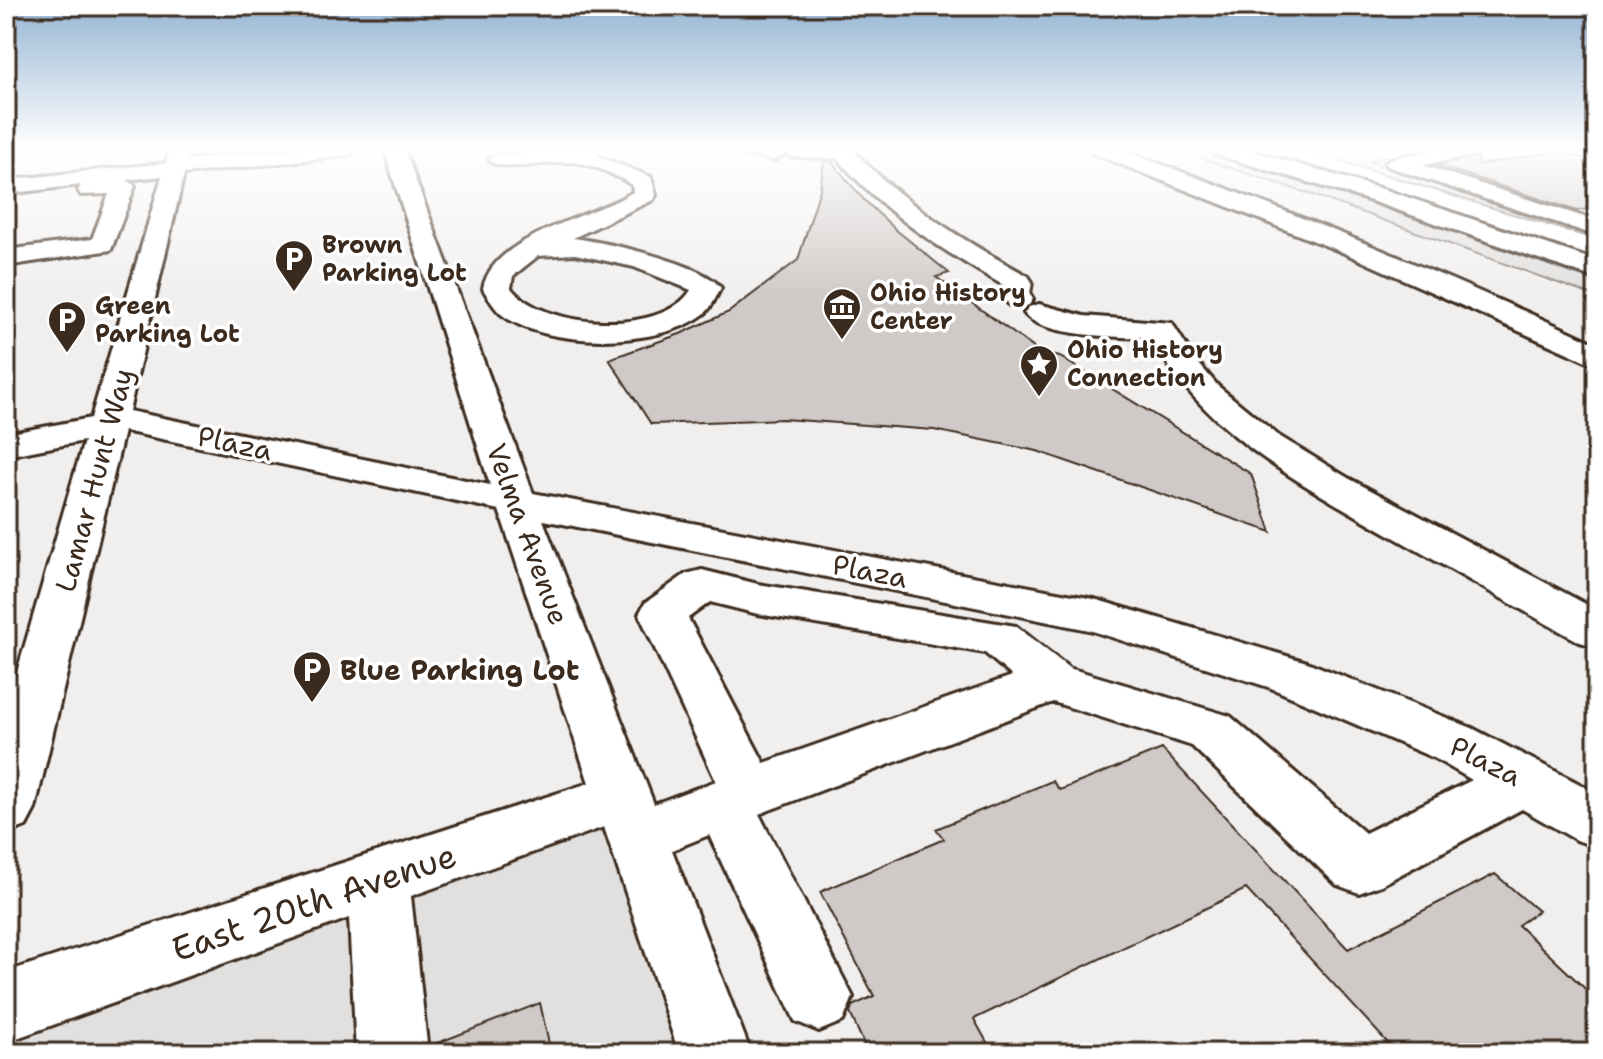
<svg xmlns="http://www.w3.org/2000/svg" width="1603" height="1059" viewBox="0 0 1603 1059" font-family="'Shantell Sans',sans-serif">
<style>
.built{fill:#f1efee}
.green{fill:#e2e0de;stroke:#8e857e;stroke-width:2}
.building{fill:#cfcac7;stroke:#3b2a1e;stroke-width:2}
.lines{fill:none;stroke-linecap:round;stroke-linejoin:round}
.minor-casing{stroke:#3b2a1e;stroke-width:6}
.highway-casing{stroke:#3b2a1e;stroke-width:6}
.minor{fill:#fff;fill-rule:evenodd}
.highway{fill:#fff;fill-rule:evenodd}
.labels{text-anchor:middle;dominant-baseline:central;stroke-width:7;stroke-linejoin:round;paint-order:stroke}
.far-poi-label{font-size:24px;font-weight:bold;fill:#3b2a1e;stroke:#fff;text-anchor:start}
.street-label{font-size:28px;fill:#3b2a1e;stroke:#fff}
.poi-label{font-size:28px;font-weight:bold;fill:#3b2a1e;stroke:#fff;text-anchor:start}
.near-street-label{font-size:34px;fill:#3b2a1e;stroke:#fff}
</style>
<rect width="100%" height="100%" fill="#fff"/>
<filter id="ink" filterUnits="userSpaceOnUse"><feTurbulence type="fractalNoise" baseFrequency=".0125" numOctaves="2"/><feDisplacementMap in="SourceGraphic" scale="16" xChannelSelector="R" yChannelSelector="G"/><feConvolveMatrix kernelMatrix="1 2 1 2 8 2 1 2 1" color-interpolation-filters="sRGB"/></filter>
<g filter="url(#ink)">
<!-- built -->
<path class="built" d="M 6,149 L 1173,149 L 1316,196 L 1597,297 L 1597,1053 L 6,1053 Z"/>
<!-- green -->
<path class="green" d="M 1173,149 C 1236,149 1296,177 1355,198 C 1436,226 1516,254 1597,282 L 1597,297 L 1316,196 Z
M 1301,149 L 1362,149 L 1384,157 L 1371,162 L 1597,240 Z
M 594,828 L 602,832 L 612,844 L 680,1053 L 6,1053 L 6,1032 Z"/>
<!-- building -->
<path class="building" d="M 1558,151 L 1597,162 L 1597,207 L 1577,211 L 1436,165 L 1478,157 L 1479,165 Z
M 824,161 L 831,161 L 864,200 L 895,229 L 949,273 L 936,277 L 1041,353 L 1060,357 L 1251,474 L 1271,532 L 1037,451 L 934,430 L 783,419 L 651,424 L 609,359 L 680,334 L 729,312 L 798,260 L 820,189 Z
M 1162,749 L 1348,949 L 1495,874 L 1538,911 L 1518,925 L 1597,1000 L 1597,1053 L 1397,1053 L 1246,889 L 974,1019 L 993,1053 L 868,1053 L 850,1013 L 852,1006 L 874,996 L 820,892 L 944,839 L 936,829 L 1052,781 L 1060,790 Z
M 540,1003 L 551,1053 L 431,1053 L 430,1046 Z"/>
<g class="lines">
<!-- minor casing -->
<g class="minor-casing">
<path id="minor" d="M 170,149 L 190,149 L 187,160 L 290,149 L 359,149 L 349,155 L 184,174 L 129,411 L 490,485 L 384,149 L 404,149 L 533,493 L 1094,599 L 1307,662 L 1472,728 L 1597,793 L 1597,847 L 1576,840 L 1522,809 L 1381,885 L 1359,893 L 1337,885 L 1192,746 L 1053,702 L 759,814 L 853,997 L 843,1021 L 819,1031 L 795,1021 L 709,835 L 672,850 L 751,1053 L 679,1053 L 604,827 L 411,896 L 428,1053 L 356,1053 L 349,918 L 6,1042 L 6,972 L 589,783 L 499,510 L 124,431 L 35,809 L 26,826 L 6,834 L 6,710 L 84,441 L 6,456 L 6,434 L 91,418 L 162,176 L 127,180 L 135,186 L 111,250 L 6,266 L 6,250 L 92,239 L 109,194 L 81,195 L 78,190 L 81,185 L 6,194 L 6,180 L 166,163 ZM 543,520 L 1089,630 L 1271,688 L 1434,758 L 1472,780 L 1365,833 L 1230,716 L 1069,668 L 1016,626 L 758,584 L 702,570 L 686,574 L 645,603 L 639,614 L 716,781 L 654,804 ZM 710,602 L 758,614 L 985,653 L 1012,676 L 764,763 L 688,618 Z
M 549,149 L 596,150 L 598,156 L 651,177 L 656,195 L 653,200 L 573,238 C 604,242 704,263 721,288 C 716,296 712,308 704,314 C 661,348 545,349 501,314 C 494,308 488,297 483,289 C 492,235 592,218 633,192 L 632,185 C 618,176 590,163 573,162 C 544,161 523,171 492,163 L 489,159 C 496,151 536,154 551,152 ZM 575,254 L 634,267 L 691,290 C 662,337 543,329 511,288 L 513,276 L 538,256 Z
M 733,149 L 781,149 L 785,154 L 775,160 L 736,153 Z
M 790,149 L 852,149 C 903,204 962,240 1028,276 L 1032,282 L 1030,294 L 1033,299 L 1029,305 L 1019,308 L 1009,305 L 1002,294 L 1003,285 C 940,249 885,214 837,158 L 791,157 L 788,153 Z
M 1089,149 L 1119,149 C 1282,207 1440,272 1597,344 L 1597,366 L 1342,252 L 1092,153 Z
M 1438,149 L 1486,149 L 1476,155 L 1422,165 L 1597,221 L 1597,236 L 1389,167 L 1385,163 L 1389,159 Z
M 1584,149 L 1597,149 L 1597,156 Z
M 1039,304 L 1084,316 L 1172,323 L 1194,358 L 1218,386 L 1279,436 L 1348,478 L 1597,610 L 1597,647 L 1580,642 C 1516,607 1452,570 1388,534 C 1296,481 1205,433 1151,338 C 1122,337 1041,337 1024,313 L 1029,307 Z"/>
</g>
<!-- highway casing -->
<g class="highway-casing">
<path id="highway" d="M 1212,149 L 1246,149 L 1389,191 L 1597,261 L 1597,279 L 1371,201 L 1214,154 Z"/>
</g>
<!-- minor -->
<use href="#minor" class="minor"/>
<!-- highway -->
<use href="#highway" class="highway"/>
</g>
</g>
<!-- sky -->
<linearGradient id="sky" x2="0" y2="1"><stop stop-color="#96b5d3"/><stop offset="0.5" stop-color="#fff"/><stop offset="1" stop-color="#fff" stop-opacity="0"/></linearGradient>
<rect width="1603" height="298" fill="url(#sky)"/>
<!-- icons -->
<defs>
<g id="parking-pin" transform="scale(2)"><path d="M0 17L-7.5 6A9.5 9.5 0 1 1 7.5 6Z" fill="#3b2a1e" stroke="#fff"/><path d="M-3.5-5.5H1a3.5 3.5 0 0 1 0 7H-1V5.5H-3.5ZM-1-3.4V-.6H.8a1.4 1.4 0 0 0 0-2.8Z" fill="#fff"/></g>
<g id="museum-pin" transform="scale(2)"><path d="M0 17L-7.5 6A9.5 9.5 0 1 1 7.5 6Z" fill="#3b2a1e" stroke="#fff"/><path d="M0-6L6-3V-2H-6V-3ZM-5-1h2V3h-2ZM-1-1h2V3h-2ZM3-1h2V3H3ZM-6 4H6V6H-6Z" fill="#fff"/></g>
<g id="sight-pin" transform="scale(2)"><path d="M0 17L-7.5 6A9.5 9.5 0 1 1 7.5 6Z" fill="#3b2a1e" stroke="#fff"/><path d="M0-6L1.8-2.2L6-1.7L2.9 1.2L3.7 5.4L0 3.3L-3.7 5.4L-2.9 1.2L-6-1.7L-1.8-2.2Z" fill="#fff"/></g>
</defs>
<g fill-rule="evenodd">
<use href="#parking-pin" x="294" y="259"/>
<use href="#museum-pin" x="842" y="307"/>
<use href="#parking-pin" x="67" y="320"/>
<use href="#sight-pin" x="1039" y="364"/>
<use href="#parking-pin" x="312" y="670"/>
</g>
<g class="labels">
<!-- far-poi labels -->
<g class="far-poi-label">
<text x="322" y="245">Brown<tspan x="322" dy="28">Parking Lot</tspan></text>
<text x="870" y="293">Ohio History<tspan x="870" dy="28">Center</tspan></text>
<text x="95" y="306">Green<tspan x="95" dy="28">Parking Lot</tspan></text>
<text x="1067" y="350">Ohio History<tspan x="1067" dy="28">Connection</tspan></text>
</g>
<!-- street labels -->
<g class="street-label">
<text transform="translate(235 443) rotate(12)">Plaza</text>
<text transform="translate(94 480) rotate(-75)">Lamar Hunt Way</text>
<text transform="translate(528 534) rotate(70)">Velma Avenue</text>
<text transform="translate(870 571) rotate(11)">Plaza</text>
<text transform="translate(1486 761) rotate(27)">Plaza</text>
</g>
<!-- poi labels -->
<g class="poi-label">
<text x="340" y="670">Blue Parking Lot</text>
</g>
<!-- near-street labels -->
<g class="near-street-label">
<text transform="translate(314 902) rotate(-19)">East 20th Avenue</text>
</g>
</g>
<!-- margin -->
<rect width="1603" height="1059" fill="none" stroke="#fff" stroke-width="32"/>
<rect x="16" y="16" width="1571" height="1027" fill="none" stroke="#3b2a1e" stroke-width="3" filter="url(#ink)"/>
</svg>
